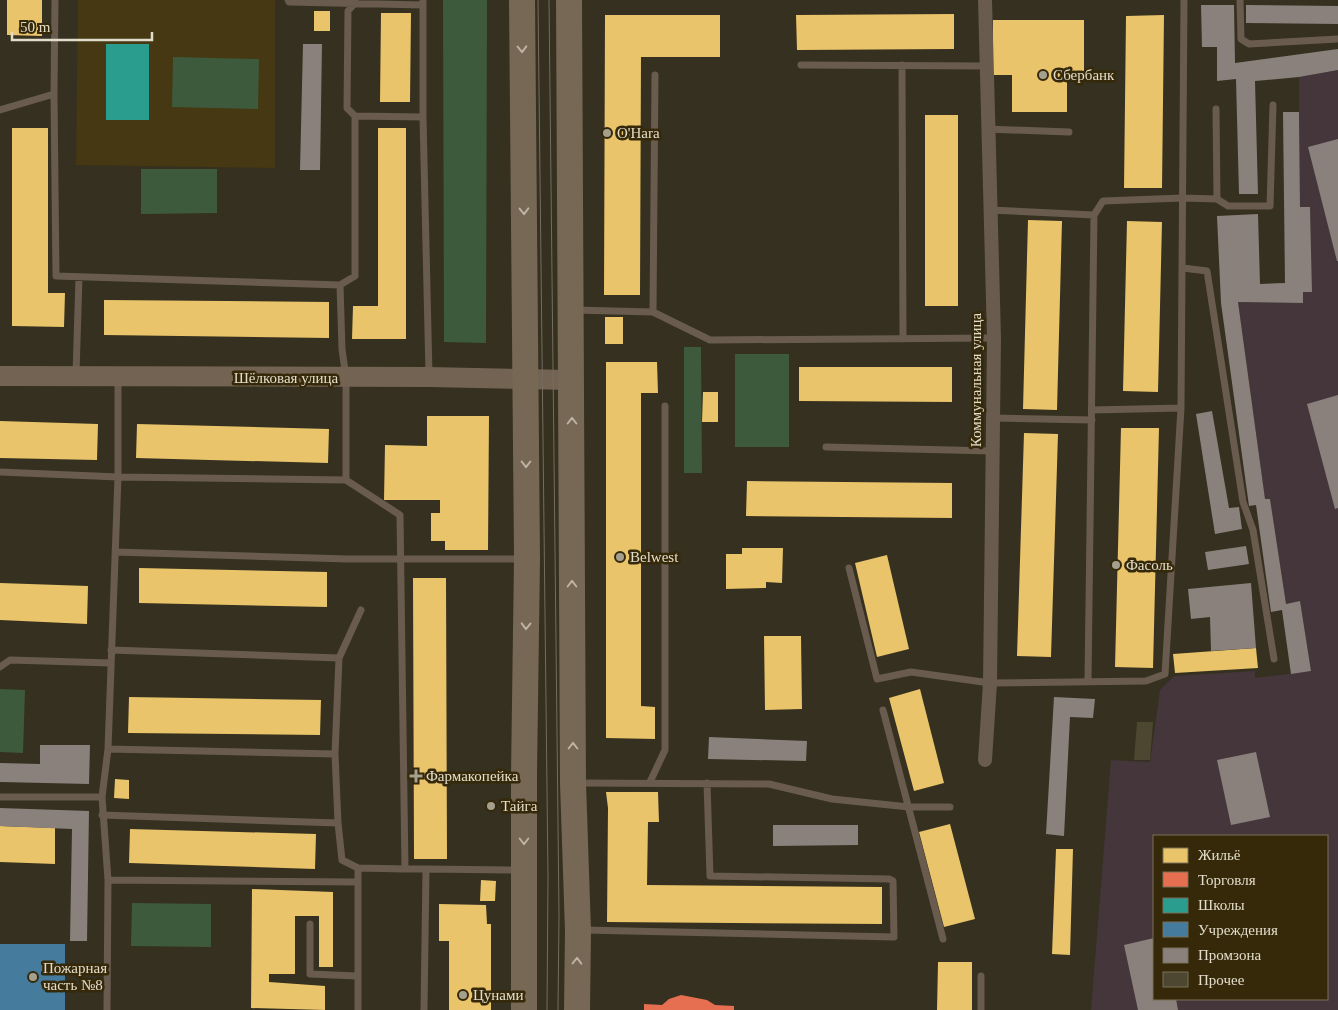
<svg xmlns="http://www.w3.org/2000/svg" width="1338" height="1010" viewBox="0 0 1338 1010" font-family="Georgia,serif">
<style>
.industrial{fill:#45363c;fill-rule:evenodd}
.built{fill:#453812}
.green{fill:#3e5a3c}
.homes{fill:#e9c46a}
.shops{fill:#e76f51}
.schools{fill:#2a9d8f}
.public{fill:#457b9d}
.industry{fill:#8a817c}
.building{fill:#4d4732}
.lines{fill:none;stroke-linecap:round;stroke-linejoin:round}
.lane{stroke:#695b4e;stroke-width:7}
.street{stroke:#695b4e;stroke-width:14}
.secondary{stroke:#736353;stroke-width:20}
.highway{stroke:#776755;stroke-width:26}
.tram{stroke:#766d61;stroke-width:1}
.oneway{stroke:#bdb3a1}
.poi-dot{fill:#a5a08e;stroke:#35290a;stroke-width:2}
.labels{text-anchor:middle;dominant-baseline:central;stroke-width:5;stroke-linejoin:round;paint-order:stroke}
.poi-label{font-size:15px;fill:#e2dcca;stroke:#35290a;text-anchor:start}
.street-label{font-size:15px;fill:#e2dcca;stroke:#35290a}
</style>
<rect width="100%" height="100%" fill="#35301f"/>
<!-- industrial -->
<path class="industrial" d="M 1338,70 L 1338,1010 L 1091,1010 L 1111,760 L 1150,762 L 1160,690 L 1174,676 L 1255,671 L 1255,678 L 1311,671 L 1300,601 L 1286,604 L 1270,499 L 1265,499 L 1238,302 L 1303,303 L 1303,292 L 1312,292 L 1310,207 L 1300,207 L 1299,77 ZM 1154,836 L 1327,836 L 1327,999 L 1154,999 Z"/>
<!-- built -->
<path class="built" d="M 78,0 L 275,0 L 275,168 L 76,165 Z"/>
<!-- green -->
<path class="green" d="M 443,0 L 487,0 L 486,343 L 444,342 Z
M 173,57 L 259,59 L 258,109 L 172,107 Z
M 141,169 L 217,169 L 217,213 L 141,214 Z
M 684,347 L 701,347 L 702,473 L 684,473 Z
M 735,354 L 789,354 L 789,447 L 735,447 Z
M 0,689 L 25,690 L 23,753 L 0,752 Z
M 132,903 L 211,904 L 211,947 L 131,946 Z"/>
<!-- homes -->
<path class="homes" d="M 7,0 L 42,0 L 42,36 L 7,35 Z
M 314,11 L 330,11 L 330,31 L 314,31 Z
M 381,13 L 411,13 L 410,102 L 380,102 Z
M 954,14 L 954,49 L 797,50 L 796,15 Z
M 605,15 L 720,15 L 720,57 L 641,57 L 640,295 L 604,295 Z
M 1164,15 L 1162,188 L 1124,188 L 1126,16 Z
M 993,20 L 1084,20 L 1084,75 L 1067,75 L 1067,112 L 1012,112 L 1012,75 L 993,75 Z
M 925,115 L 958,115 L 958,306 L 925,306 Z
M 12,128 L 48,128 L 48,293 L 65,293 L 64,327 L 12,326 Z
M 378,128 L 406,128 L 406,339 L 352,339 L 353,306 L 378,306 Z
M 1028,220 L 1062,221 L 1057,410 L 1023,409 Z
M 1127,221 L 1162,222 L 1158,392 L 1123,391 Z
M 104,300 L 329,302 L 329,338 L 104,335 Z
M 605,317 L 623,317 L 623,344 L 605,344 Z
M 606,362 L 657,362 L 658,393 L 641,393 L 641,706 L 655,707 L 655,739 L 606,738 Z
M 799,367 L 952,367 L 952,402 L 799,401 Z
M 703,392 L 718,392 L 718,422 L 702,422 Z
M 427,416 L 489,416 L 488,550 L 445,550 L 445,541 L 431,541 L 431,513 L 440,513 L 440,500 L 384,500 L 385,445 L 427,446 Z
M 0,421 L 98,424 L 97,460 L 0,458 Z
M 137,424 L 329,429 L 328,463 L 136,458 Z
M 1121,428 L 1159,428 L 1153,668 L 1115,667 Z
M 1024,433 L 1058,434 L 1051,657 L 1017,656 Z
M 747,481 L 952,483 L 952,518 L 746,516 Z
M 742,548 L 783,548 L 782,583 L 766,582 L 766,588 L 726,589 L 726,554 L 742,554 Z
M 887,555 L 909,649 L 877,657 L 855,563 Z
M 139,568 L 327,572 L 327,607 L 139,603 Z
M 413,578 L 446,578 L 447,859 L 414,859 Z
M 0,583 L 88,586 L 87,624 L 0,620 Z
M 764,636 L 801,636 L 802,709 L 765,710 Z
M 1256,648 L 1258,668 L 1175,673 L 1173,654 Z
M 920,689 L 944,783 L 914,791 L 889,698 Z
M 129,697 L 321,700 L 320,735 L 128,733 Z
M 115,779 L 129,780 L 129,799 L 114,798 Z
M 606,792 L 658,792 L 659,822 L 648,822 L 647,885 L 882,887 L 882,924 L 607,922 L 608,808 Z
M 950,824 L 975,919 L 944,927 L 919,832 Z
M 0,826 L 55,828 L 55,864 L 0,862 Z
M 130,829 L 316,834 L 315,869 L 129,863 Z
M 1056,849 L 1073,849 L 1070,955 L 1052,954 Z
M 481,880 L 496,881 L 495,901 L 480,901 Z
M 252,889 L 333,892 L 333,967 L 319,967 L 319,916 L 295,916 L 295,974 L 269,974 L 269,982 L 325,986 L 325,1010 L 251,1008 Z
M 439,904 L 486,905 L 487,924 L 491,924 L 491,1010 L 449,1010 L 449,941 L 439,941 Z
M 938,962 L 972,962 L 972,1010 L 937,1010 Z"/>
<!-- shops -->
<path class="shops" d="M 681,995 L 707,1000 L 715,1005 L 734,1006 L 734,1010 L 644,1010 L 644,1004 L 662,1005 L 669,999 Z"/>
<!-- schools -->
<path class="schools" d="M 106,44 L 149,44 L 149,120 L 106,120 Z"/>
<!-- public -->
<path class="public" d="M 0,944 L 65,944 L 65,1010 L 0,1010 Z"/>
<!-- industry -->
<path class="industry" d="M 1201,5 L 1234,5 L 1235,63 L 1338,49 L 1338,70 L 1299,77 L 1255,81 L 1258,194 L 1239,194 L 1236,79 L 1217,81 L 1217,47 L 1202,47 Z
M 1246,5 L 1338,6 L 1338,24 L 1246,23 Z
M 303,44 L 322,44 L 320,170 L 300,170 Z
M 1283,112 L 1299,112 L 1300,207 L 1310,207 L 1312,292 L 1303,292 L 1303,303 L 1238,302 L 1265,499 L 1270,499 L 1286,604 L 1300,601 L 1311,671 L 1291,674 L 1282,610 L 1271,612 L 1256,505 L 1249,506 L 1221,303 L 1217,216 L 1258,214 L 1260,284 L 1285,283 Z
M 1338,139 L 1338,261 L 1337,261 L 1308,147 Z
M 1338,395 L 1338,508 L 1335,509 L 1307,404 Z
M 1212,411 L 1229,508 L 1239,507 L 1242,529 L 1215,534 L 1196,414 Z
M 1246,546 L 1249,564 L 1208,570 L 1205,552 Z
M 1251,583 L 1256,648 L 1211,651 L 1210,617 L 1191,619 L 1188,589 Z
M 1054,697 L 1095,699 L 1093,718 L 1070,717 L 1064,836 L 1046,834 Z
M 709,737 L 807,741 L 806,761 L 708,759 Z
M 40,745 L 90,745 L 89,784 L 0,782 L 0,763 L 40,764 Z
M 1256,752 L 1270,817 L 1231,825 L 1217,760 Z
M 0,808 L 89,811 L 87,941 L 70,941 L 72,829 L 0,826 Z
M 773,825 L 858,825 L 858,845 L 773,846 Z
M 1154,938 L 1154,999 L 1176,999 L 1178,1010 L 1138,1010 L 1124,945 Z"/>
<!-- building -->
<path class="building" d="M 1137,722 L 1153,722 L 1150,760 L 1134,760 Z"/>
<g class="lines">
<!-- lane -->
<path class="lane" d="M 55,0 L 54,94 L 56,276 L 340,285
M 288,0 L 289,2 L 423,5
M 355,0 L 355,3 L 348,11 L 347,108 L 355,116 L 355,276 L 340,285 L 342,349 L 346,378 L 346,480 L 400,515 L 405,869 L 358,868 L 358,1010
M 423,0 L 423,117 L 429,375
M 1240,0 L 1241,39 L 1249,44 L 1338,39
M 801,65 L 985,66
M 902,65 L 903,339
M 0,110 L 54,94
M 355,116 L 423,117
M 987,129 L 1069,132
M 1217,199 L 1228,206 L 1270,206 L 1273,105
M 990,210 L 1094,215 L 1103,201 L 1183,198 L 1217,199 L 1216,109
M 1183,268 L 1207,271 L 1243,502 L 1253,530 L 1274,659
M 574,310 L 653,312 L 710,340 L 994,338
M 653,312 L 655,75
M 76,374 L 79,277
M 1092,410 L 1181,408
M 993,418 L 1092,420
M 826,447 L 992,451
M 0,472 L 118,477 L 346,480
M 115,552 L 348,559 L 521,559
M 849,568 L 877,679 L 911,672 L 990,683 L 1146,681 L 1165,674 L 1181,408 L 1184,0
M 111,650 L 339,658
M 0,667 L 10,660 L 111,663
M 1088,681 L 1094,215
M 883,710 L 943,939
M 108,749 L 335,754
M 650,782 L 665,750 L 665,406
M 577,783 L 769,784 L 832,799 L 909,807 L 950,807
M 0,797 L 102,797
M 102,815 L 338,823
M 358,868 L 342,860 L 338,823 L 335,754 L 339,658 L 361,610
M 405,869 L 426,869 L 424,1010
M 426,869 L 518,870
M 108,880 L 358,882
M 310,924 L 310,974 L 357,976
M 583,930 L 894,937 L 893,881 L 889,879 L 710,876 L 707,783
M 107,1010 L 108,880 L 102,797 L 108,749 L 118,477 L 118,378
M 981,1010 L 981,976"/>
<!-- street -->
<path class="street" d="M 985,0 L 994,338 L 990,683 L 985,760"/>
<!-- secondary -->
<path class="secondary" d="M 0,376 L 429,377 L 572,380"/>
<!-- highway -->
<path class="highway" d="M 522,0 L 527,559 L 524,774 L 524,1010
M 569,0 L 573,783 L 578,931 L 577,1010"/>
<!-- tram -->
<path class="tram" d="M 538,0 L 548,877 L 547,1010
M 549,0 L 559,915 L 558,1010"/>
</g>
<!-- one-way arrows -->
<defs><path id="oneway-chevron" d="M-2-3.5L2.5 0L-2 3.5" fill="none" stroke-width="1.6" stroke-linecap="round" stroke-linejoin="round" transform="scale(1.25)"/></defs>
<g class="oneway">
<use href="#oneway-chevron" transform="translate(522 49) rotate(89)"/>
<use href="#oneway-chevron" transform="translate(524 211) rotate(89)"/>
<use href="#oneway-chevron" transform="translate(572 421) rotate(-90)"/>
<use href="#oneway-chevron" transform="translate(526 464) rotate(90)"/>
<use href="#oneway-chevron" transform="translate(572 584) rotate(-90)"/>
<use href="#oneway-chevron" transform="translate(526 626) rotate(91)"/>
<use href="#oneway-chevron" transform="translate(573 746) rotate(-90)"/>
<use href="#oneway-chevron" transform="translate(524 841) rotate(90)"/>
<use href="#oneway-chevron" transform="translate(577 961) rotate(-89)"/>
</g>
<!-- markers -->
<g class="poi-dot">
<circle cx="1043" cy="75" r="5"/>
<circle cx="607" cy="133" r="5"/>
<circle cx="620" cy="557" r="5"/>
<circle cx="1116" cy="565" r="5"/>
<path d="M413.5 768.5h5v5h5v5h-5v5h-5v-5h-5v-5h5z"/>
<circle cx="491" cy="806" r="5"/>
<circle cx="33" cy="977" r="5"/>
<circle cx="463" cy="995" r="5"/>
</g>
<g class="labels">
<!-- poi labels -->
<g class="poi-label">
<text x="1053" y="75">Сбербанк</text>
<text x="617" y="133">O'Hara</text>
<text x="630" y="557">Belwest</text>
<text x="1126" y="565">Фасоль</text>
<text x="426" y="776">Фармакопейка</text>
<text x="501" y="806">Тайга</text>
<text x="43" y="968">Пожарная<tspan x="43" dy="17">часть №8</tspan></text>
<text x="473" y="995">Цунами</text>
</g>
<!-- street labels -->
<g class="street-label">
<text x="286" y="378">Шёлковая улица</text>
<text transform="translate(976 380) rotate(-90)">Коммунальная улица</text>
</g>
</g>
<!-- legend -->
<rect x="1153" y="835" width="175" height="165" fill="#35290a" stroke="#7a7157"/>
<rect x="1163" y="848" width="25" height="15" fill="#e9c46a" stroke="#7a7157"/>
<text x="1198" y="860" font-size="15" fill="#e2dcca">Жильё</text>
<rect x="1163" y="872" width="25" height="15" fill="#e76f51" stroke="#7a7157"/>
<text x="1198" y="885" font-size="15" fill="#e2dcca">Торговля</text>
<rect x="1163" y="898" width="25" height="15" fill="#2a9d8f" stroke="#7a7157"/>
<text x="1198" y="910" font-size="15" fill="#e2dcca">Школы</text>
<rect x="1163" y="922" width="25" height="15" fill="#457b9d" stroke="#7a7157"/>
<text x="1198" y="935" font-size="15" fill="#e2dcca">Учреждения</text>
<rect x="1163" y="948" width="25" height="15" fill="#8a817c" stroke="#7a7157"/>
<text x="1198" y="960" font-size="15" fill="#e2dcca">Промзона</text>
<rect x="1163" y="972" width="25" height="15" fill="#4d4732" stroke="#7a7157"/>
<text x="1198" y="985" font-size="15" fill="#e2dcca">Прочее</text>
<!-- scale -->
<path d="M12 32v8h140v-8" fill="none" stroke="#e2dcca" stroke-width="2.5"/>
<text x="20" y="32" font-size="15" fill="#e2dcca" stroke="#35290a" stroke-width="4" paint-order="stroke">50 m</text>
</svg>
